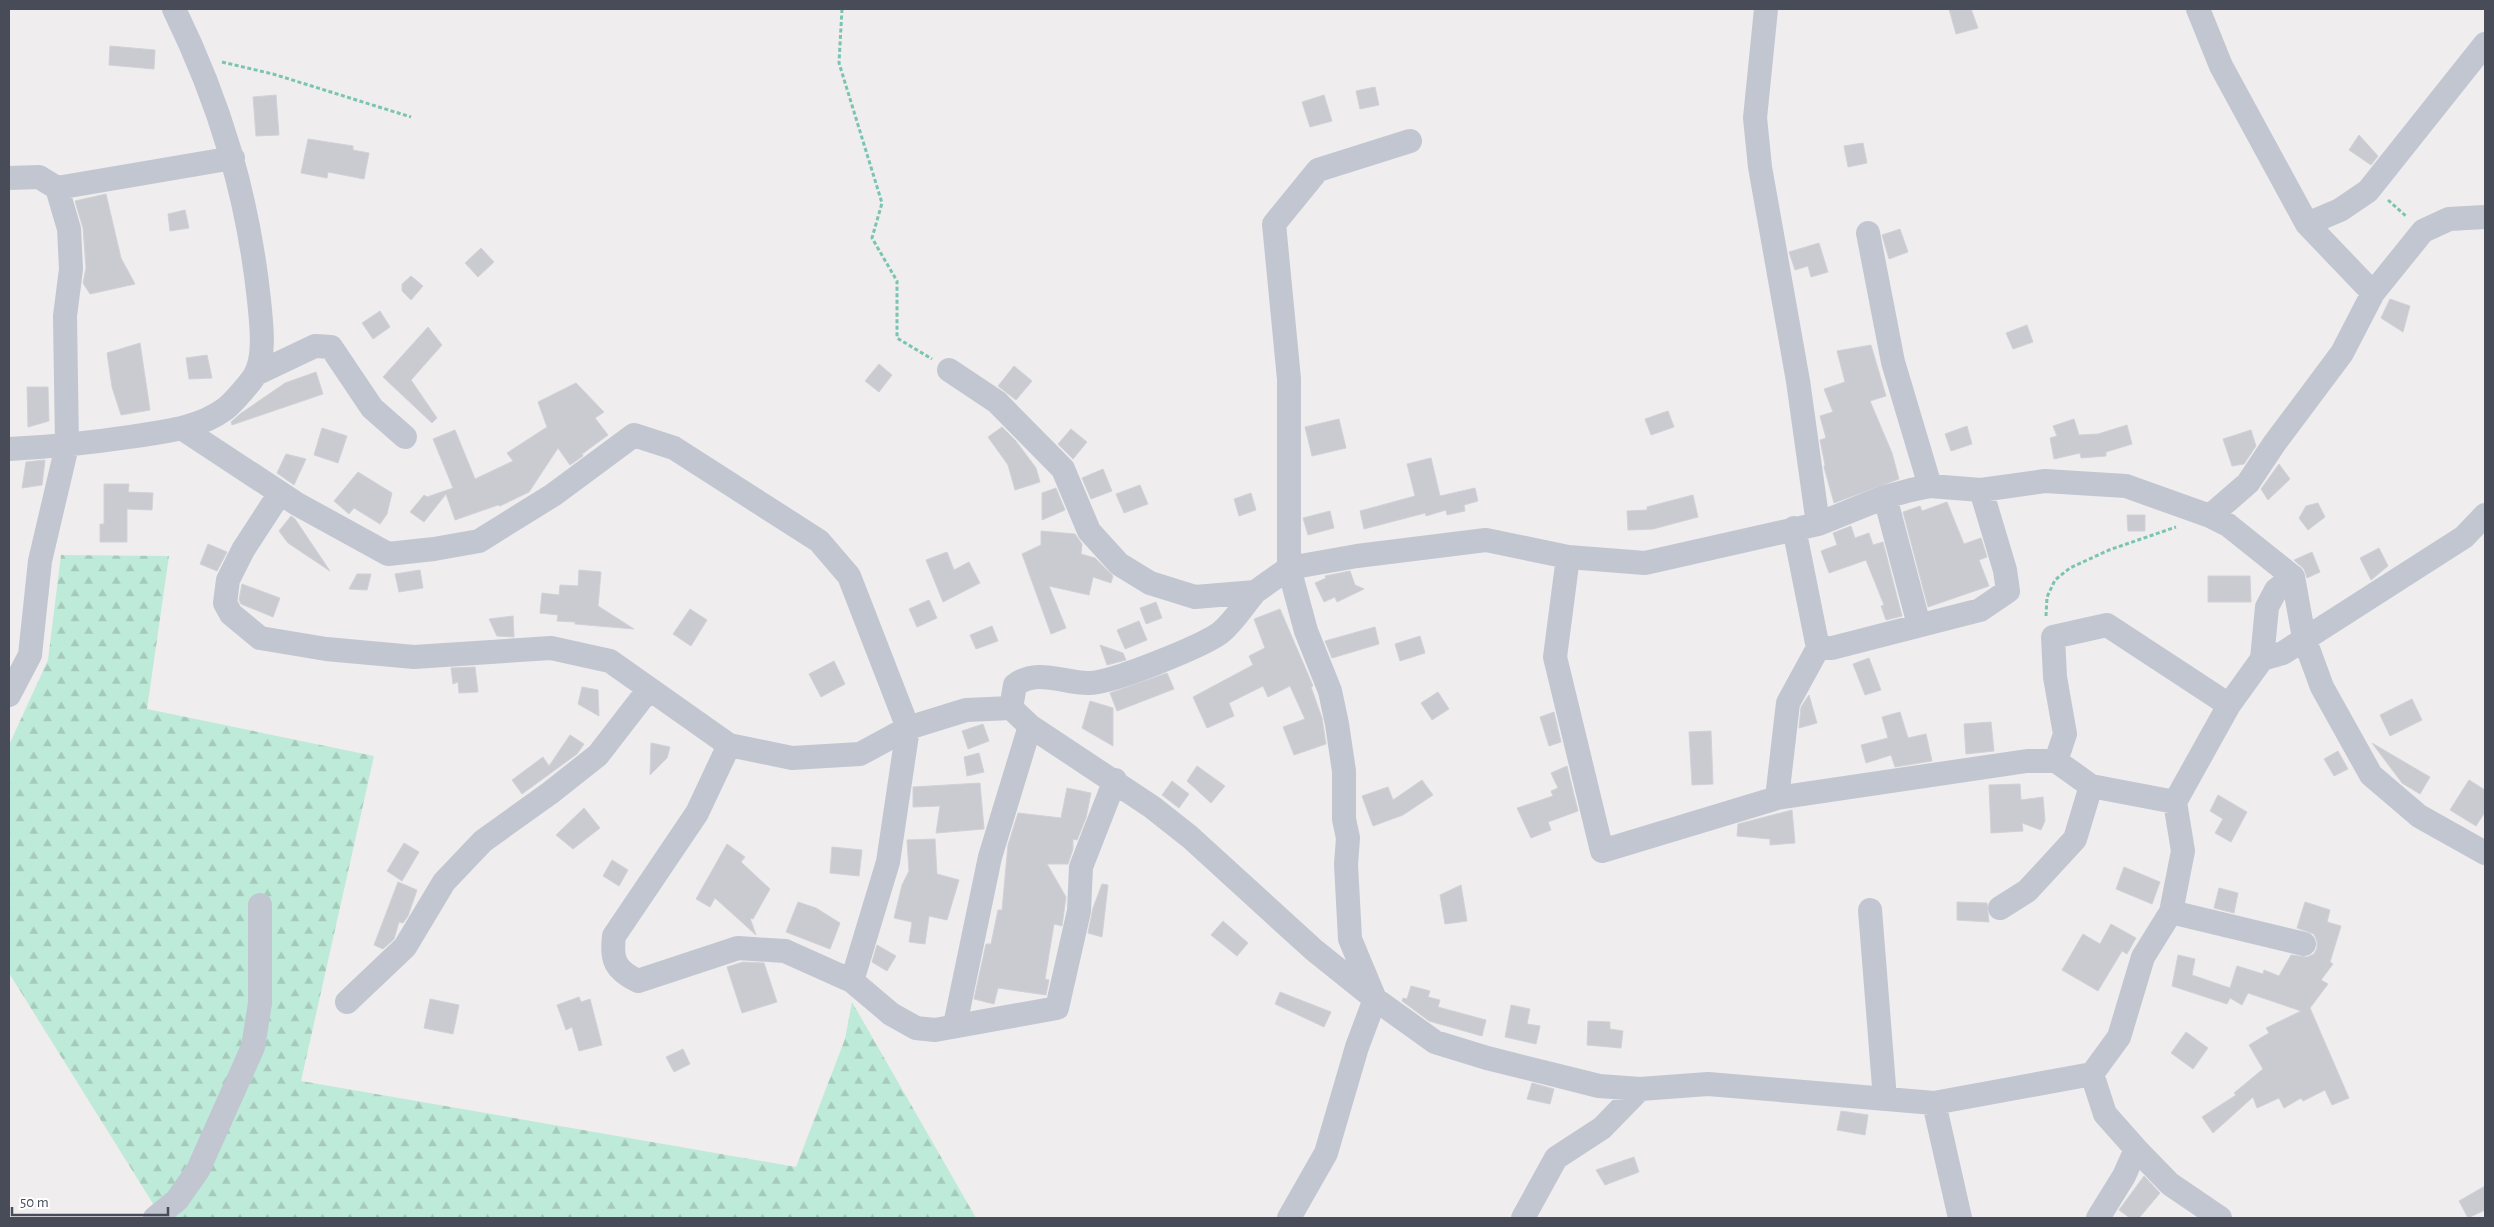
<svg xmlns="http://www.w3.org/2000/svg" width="2494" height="1227" viewBox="0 0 2494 1227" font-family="'Alegreya Sans',sans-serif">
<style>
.forest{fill:url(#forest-firs)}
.building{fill:#cacbd1;stroke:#d1d2d8}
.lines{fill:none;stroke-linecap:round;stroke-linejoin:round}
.path{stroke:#7ac4b1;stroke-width:3;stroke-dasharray:4 2.5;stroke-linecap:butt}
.minor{stroke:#c1c6d1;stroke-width:24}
</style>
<defs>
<pattern id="forest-firs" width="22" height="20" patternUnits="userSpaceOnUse" patternTransform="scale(1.25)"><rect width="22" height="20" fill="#beead9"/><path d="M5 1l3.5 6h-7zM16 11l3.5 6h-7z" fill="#a5cabc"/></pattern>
</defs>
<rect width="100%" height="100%" fill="#efeded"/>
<!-- forest -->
<path class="forest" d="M 61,555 L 169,556 L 147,709 L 374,756 L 301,1081 L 796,1167 L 845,1039 L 852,1002 L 976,1218 L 162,1218 L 9,973 L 9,745 L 48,660 Z"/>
<!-- building -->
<path class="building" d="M 1949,9 L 1971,9 L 1978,28 L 1956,34 Z
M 110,46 L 155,50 L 154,69 L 109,65 Z
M 1375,87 L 1379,105 L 1360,109 L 1356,91 Z
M 276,95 L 279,135 L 256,136 L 253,97 Z
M 1324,95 L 1332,121 L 1310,127 L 1302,102 Z
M 2359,135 L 2378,156 L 2371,165 L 2349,150 Z
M 308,139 L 353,146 L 353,150 L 369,153 L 364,179 L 328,172 L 327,178 L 301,173 Z
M 1863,143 L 1867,163 L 1848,167 L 1844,146 Z
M 106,194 L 121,258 L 135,284 L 90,294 L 83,283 L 86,268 L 83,228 L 75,201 Z
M 185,210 L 189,228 L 170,231 L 168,214 Z
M 1900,229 L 1908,252 L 1889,259 L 1882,235 Z
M 1819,243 L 1828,272 L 1811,277 L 1808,266 L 1795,270 L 1789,252 Z
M 481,248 L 494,262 L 478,277 L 465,263 Z
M 411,276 L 423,286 L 411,300 L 402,291 L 402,284 Z
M 2390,299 L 2410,306 L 2403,332 L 2381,318 Z
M 380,311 L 390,327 L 373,339 L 362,323 Z
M 2027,325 L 2033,342 L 2013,349 L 2006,333 Z
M 428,327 L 442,345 L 411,380 L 437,418 L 432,423 L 383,377 Z
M 140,343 L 150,410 L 121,415 L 112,387 L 107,353 Z
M 1871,345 L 1886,396 L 1870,401 L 1892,453 L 1899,479 L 1834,503 L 1824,467 L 1825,465 L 1820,440 L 1826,438 L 1820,416 L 1833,412 L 1824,389 L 1845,382 L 1837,351 Z
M 207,355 L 212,378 L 189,379 L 186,358 Z
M 879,364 L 892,375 L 879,392 L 865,381 Z
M 1014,366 L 1032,381 L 1016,400 L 998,386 Z
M 316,372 L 323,394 L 232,425 L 231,422 L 240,414 L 285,383 Z
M 576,383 L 604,412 L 595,418 L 608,435 L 582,454 L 583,456 L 570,465 L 558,448 L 529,492 L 500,506 L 498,505 L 455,520 L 446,494 L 424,522 L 410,512 L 424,495 L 427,497 L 453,488 L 433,439 L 455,430 L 475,479 L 513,461 L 507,453 L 547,427 L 538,402 Z
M 27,387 L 48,387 L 49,421 L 28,427 Z
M 1668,411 L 1674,427 L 1651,435 L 1645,419 Z
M 1339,419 L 1346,448 L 1312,456 L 1305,427 Z
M 2074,419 L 2079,435 L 2098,434 L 2127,425 L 2132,444 L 2106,452 L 2106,456 L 2081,458 L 2080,453 L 2054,459 L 2050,438 L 2057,436 L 2053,426 Z
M 1967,426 L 1972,444 L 1951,451 L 1945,434 Z
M 1002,427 L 1016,441 L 1036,468 L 1040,482 L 1015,490 L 1008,465 L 988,437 Z
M 322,428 L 347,436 L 338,463 L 314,455 Z
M 1071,429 L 1087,442 L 1073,459 L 1058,444 Z
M 2251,430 L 2256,446 L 2244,464 L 2232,466 L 2223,439 Z
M 286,454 L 306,459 L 294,485 L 277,473 Z
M 1431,458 L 1440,496 L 1475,488 L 1478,501 L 1464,505 L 1465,511 L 1447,515 L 1446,510 L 1426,516 L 1425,513 L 1364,529 L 1360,511 L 1415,496 L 1407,464 Z
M 45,460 L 42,485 L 22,488 L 26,462 Z
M 2279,464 L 2290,479 L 2268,500 L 2261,489 Z
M 1103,469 L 1112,491 L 1091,499 L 1082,478 Z
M 358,472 L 392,493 L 387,514 L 380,524 L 354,508 L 349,514 L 334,501 Z
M 104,484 L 129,484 L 128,492 L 153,493 L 152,510 L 127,509 L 127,542 L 100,542 L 100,524 L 104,524 Z
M 1140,485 L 1148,504 L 1124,513 L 1116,494 Z
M 1056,488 L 1065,510 L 1042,520 L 1042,493 Z
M 1251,493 L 1256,510 L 1239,516 L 1234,499 Z
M 1693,495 L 1698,517 L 1653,529 L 1628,530 L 1627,511 L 1647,510 L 1647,507 Z
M 1947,502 L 1964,544 L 1981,538 L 1987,557 L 1979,560 L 1989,586 L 1928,607 L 1903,512 L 1920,506 L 1922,511 Z
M 2318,503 L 2325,517 L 2308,530 L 2299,518 L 2306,506 Z
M 1330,511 L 1334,528 L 1308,535 L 1303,518 Z
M 2127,515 L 2145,515 L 2145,531 L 2128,531 Z
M 291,516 L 295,519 L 330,571 L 288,543 L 279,531 Z
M 1851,526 L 1855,538 L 1869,533 L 1873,545 L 1883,542 L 1902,616 L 1886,620 L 1881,606 L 1884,605 L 1866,560 L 1829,573 L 1821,551 L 1837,545 L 1833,533 Z
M 1041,531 L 1075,534 L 1082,544 L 1081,554 L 1095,558 L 1113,576 L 1111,583 L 1093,577 L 1089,595 L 1049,586 L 1066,628 L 1051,634 L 1022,554 L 1041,545 Z
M 208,544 L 227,552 L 217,571 L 200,564 Z
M 2379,548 L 2388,566 L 2371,580 L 2360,558 Z
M 947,552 L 954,570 L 969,562 L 980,583 L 943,602 L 926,560 Z
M 2312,552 L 2320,572 L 2307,578 L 2304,569 L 2294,560 Z
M 420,570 L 423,588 L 399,592 L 395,574 Z
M 579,570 L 601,572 L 598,606 L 634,629 L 575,624 L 575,622 L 557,621 L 558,615 L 540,613 L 542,593 L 559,595 L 560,585 L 578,586 Z
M 1350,571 L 1355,585 L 1364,589 L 1337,602 L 1335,597 L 1324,602 L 1315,583 L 1326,578 L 1325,576 Z
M 357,574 L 371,574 L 367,590 L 349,589 Z
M 2208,576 L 2250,576 L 2251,602 L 2208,602 Z
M 242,584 L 280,598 L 273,617 L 241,604 L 239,600 Z
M 929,600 L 937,618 L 917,627 L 909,609 Z
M 1156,602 L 1162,618 L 1146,624 L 1140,608 Z
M 690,609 L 707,620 L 691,646 L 673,634 Z
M 1280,609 L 1313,686 L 1311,687 L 1322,718 L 1326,744 L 1294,755 L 1283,727 L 1305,719 L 1290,686 L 1268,697 L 1263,686 L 1229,703 L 1234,716 L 1207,728 L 1193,697 L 1253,665 L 1249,656 L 1265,648 L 1254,619 Z
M 513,616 L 514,637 L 497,636 L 489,619 Z
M 1139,621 L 1147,640 L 1125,649 L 1117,630 Z
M 992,626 L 998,641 L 976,649 L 970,635 Z
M 1375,627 L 1379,644 L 1332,658 L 1325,641 Z
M 1420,636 L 1425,653 L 1400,661 L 1395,644 Z
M 1100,645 L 1123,653 L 1126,660 L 1107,665 Z
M 1869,658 L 1881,690 L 1865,695 L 1853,664 Z
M 834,661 L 845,684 L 821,697 L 809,674 Z
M 475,667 L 478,692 L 459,693 L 458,682 L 453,684 L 451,668 Z
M 1167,673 L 1174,689 L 1117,711 L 1110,693 Z
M 582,687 L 598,690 L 599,716 L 578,704 Z
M 1438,692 L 1449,709 L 1432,720 L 1421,703 Z
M 1809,695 L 1817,723 L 1799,728 L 1801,707 Z
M 2412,699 L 2422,720 L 2390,736 L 2380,715 Z
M 1090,701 L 1113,708 L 1113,746 L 1082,728 Z
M 1554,712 L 1561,742 L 1549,746 L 1540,717 Z
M 1900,712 L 1908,738 L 1926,734 L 1932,761 L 1895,767 L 1891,755 L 1866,763 L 1861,745 L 1888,738 L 1882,717 Z
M 1991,722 L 1994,751 L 1966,754 L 1964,724 Z
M 983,724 L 989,741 L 968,749 L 962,731 Z
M 1711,731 L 1713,784 L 1692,785 L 1689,732 Z
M 570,735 L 584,744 L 577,754 L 522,794 L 512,780 L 543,757 L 549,766 Z
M 651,743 L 670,747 L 667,758 L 650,775 Z
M 2372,743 L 2430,777 L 2420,794 L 2402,783 Z
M 2338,751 L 2348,769 L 2334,776 L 2324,759 Z
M 979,753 L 984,772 L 967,776 L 964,757 Z
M 1197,766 L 1225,786 L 1211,803 L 1187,781 Z
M 1567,766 L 1578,811 L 1548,822 L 1551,830 L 1531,838 L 1517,808 L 1553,796 L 1551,791 L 1558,788 L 1551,773 Z
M 1422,780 L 1433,795 L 1403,815 L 1373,826 L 1362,796 L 1388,787 L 1393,800 Z
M 2469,780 L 2485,790 L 2485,812 L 2476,826 L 2450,810 Z
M 1172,781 L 1189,794 L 1179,808 L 1162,795 Z
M 980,783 L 984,829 L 936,833 L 940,806 L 913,807 L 913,787 Z
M 2020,784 L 2021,800 L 2043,797 L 2045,821 L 2041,830 L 2022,823 L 2023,831 L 1991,833 L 1989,785 Z
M 1067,788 L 1091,793 L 1086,818 L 1077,840 L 1073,839 L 1073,849 L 1068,864 L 1047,864 L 1066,897 L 1062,926 L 1054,924 L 1045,979 L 1049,980 L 1046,995 L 998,988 L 994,1004 L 974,999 L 986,944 L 991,944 L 998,910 L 1002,910 L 1008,845 L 1018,813 L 1061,818 Z
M 2218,795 L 2247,812 L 2231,842 L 2215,833 L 2223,819 L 2210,811 Z
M 584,808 L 600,828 L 573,849 L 556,835 Z
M 1792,810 L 1795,843 L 1770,845 L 1770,839 L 1737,836 L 1738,824 Z
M 935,839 L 937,874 L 959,880 L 947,920 L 929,916 L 925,944 L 909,942 L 912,922 L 894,918 L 902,885 L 909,871 L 907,840 Z
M 404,843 L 419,852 L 402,881 L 387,871 Z
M 727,844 L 745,857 L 741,862 L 770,889 L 753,919 L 750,918 L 756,935 L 715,898 L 710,907 L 696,899 Z
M 832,847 L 862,850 L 859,876 L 830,873 Z
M 612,860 L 628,870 L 619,886 L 603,876 Z
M 2124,867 L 2160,882 L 2152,904 L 2116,889 Z
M 398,882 L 417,890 L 408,916 L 403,923 L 399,922 L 394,939 L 383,949 L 374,945 Z
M 1102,884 L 1108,885 L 1102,937 L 1088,933 L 1093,908 Z
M 1461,885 L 1467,921 L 1445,924 L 1440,895 Z
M 2219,888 L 2238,893 L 2234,913 L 2214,908 Z
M 798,902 L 816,908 L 840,923 L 830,949 L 786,932 Z
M 1957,902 L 1987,903 L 1989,922 L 1957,920 Z
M 2305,902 L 2330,910 L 2327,922 L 2341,926 L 2330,962 L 2333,964 L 2321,980 L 2328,984 L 2310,1008 L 2349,1098 L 2332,1105 L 2325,1090 L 2303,1101 L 2301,1098 L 2284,1108 L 2279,1098 L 2257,1108 L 2253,1097 L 2213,1133 L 2202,1117 L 2236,1095 L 2234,1093 L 2263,1069 L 2249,1045 L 2269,1033 L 2266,1028 L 2301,1011 L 2248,993 L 2242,1005 L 2230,998 L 2227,1004 L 2172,986 L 2178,955 L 2195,959 L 2192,975 L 2230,988 L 2237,966 L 2263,974 L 2264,970 L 2279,976 L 2291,955 L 2307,957 L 2314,954 L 2317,948 L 2317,941 L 2314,934 L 2297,928 Z
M 1223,921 L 1248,943 L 1237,956 L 1211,935 Z
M 2111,924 L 2136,938 L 2127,954 L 2122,951 L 2098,991 L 2062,970 L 2083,934 L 2100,944 Z
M 877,945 L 896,956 L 887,971 L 872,962 Z
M 743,962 L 764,963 L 777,1002 L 742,1013 L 727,967 Z
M 1411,986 L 1430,991 L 1428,997 L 1440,1000 L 1438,1007 L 1486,1020 L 1482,1036 L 1429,1021 L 1402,1001 L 1403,998 L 1407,999 Z
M 1280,992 L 1331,1012 L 1324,1027 L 1275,1004 Z
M 579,997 L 581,1002 L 590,999 L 602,1045 L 579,1051 L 572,1027 L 566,1030 L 557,1005 Z
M 430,999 L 459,1005 L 453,1034 L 424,1028 Z
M 1511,1005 L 1530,1009 L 1527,1024 L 1540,1026 L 1536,1044 L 1505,1037 Z
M 1588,1021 L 1610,1022 L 1610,1029 L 1623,1031 L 1621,1048 L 1587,1045 Z
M 2186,1032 L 2208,1048 L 2193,1069 L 2171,1053 Z
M 683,1049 L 690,1064 L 674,1072 L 666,1057 Z
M 1532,1083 L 1554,1089 L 1550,1104 L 1527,1099 Z
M 1841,1111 L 1868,1115 L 1865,1135 L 1837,1130 Z
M 1634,1157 L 1639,1172 L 1605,1185 L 1596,1170 Z
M 2144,1176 L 2160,1193 L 2139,1218 L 2130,1218 L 2119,1210 Z
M 2485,1186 L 2485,1210 L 2468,1218 L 2459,1201 Z"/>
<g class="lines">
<!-- path -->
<path class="path" d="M 842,9 L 839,63 L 882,203 L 872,238 L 897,281 L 897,338 L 932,359
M 222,62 L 273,74 L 411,117
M 2388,200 L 2407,217
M 2046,616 L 2047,597 L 2055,580 L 2070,568 L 2109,550 L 2176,527"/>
<!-- minor -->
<path class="minor" d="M 1766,9 L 1755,118 L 1760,167 L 1798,381 L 1818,524
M 2198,9 L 2221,66 L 2307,224 L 2373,293
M 9,178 L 39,177 L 57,188 L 233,158
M 2307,224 L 2340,210 L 2368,191 L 2485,44
M 1868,233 L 1893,362 L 1930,486
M 949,370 L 997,402 L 1063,469 L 1089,531 L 1119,564 L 1150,583 L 1195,597 L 1255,592 L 1289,568 L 1357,556 L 1486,540 L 1568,557 L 1645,563 L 1818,524 L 1885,497 L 1911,490 L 1930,486 L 1981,490 L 2045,481 L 2126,486 L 2210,516 L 2228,525 L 2293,577 L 2304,638 L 2322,687 L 2371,775 L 2419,816 L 2485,853
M 256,374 L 315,346 L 331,347 L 372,408 L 405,437
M 183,429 L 297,504 L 388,554 L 434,549 L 479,541 L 553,495 L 634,435 L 674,448 L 819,541 L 849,576 L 908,728 L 888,862 L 852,981
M 9,449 C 49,447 89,443 129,437 C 162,432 198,429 225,409 C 233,403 251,382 255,375 C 266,356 261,321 259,300 C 248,196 220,103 174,9
M 280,493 L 243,550 L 228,580 L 225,603 L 231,614 L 260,638 L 326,649 L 414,657 L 551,648 L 610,661 L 729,745 L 792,758 L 860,754 L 908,728 L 966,710 L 1011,708 L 1030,726 L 1152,807 L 1190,837 L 1314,950 L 1375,999 L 1435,1042 L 1487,1058 L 1599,1086 L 1640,1089 L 1708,1084 L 1934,1103 L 2092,1074 L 2119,1037 L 2143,957 L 2171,912 L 2183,851 L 2175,802 L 2229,705 L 2262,659 L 2267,607 L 2276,590 L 2293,577
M 1885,497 L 1919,625
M 2210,516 L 2248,483 L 2274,444 L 2342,353 L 2373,293 L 2423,231 L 2449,219 L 2485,217
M 1568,557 L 1555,657 L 1602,851 L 1777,798 L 2027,761 L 2056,761 L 2065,734 L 2055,677 L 2053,637 L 2107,625 L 2229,705
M 1818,648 L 1832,648 L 1980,610 L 2008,591 L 2005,570 L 1981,490
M 2262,659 L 2283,653 L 2464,537 L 2485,515
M 9,695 L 30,655 L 40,561 L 67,446 L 65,316 L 71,269 L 69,229 L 57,188
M 1011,708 L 1015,685 C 1037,668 1063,683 1088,683 C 1110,684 1202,646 1220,633 C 1233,623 1244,605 1255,592
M 729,745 L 697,813 L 614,936 C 611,960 615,970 638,981 L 738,948 L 785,951 L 852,981 L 891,1014 L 916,1028 L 935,1030 L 1057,1008 L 1079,911 L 1081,867 L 1115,780
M 2056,761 L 2091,786
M 1777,798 L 1788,703 L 1818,648 L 1794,528
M 2000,908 L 2027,891 L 2075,839 L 2091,786 L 2175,802
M 1870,910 L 1885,1099
M 2171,912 L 2304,944
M 347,1002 L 405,947 L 444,882 L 483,841 L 550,793 L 598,755 L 649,689
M 955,1025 L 990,857 L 1030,726
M 2092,1074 L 2105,1114 L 2136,1149 L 2170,1184 L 2220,1218
M 1934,1103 L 1960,1218
M 155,1218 L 177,1200 L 198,1170 L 253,1047 L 260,1003 L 260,905
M 1289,1218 L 1326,1153 L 1357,1047 L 1375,999 L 1350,939 L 1346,864 L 1348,838 L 1344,819 L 1344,771 L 1337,724 L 1330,691 L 1306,631 L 1289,568 L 1289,379 L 1274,224 L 1318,170 L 1410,141
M 1523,1218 L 1556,1158 L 1602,1128 L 1640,1089
M 2098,1218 L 2124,1176 L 2136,1149"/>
</g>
<!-- border -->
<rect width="2494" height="1227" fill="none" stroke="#474c58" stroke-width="20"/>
<!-- scale -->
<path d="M12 1207v8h156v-8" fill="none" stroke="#474c58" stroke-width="2.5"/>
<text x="20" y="1207" font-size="15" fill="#474c58" stroke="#ffffff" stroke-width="4" paint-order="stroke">50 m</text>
</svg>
